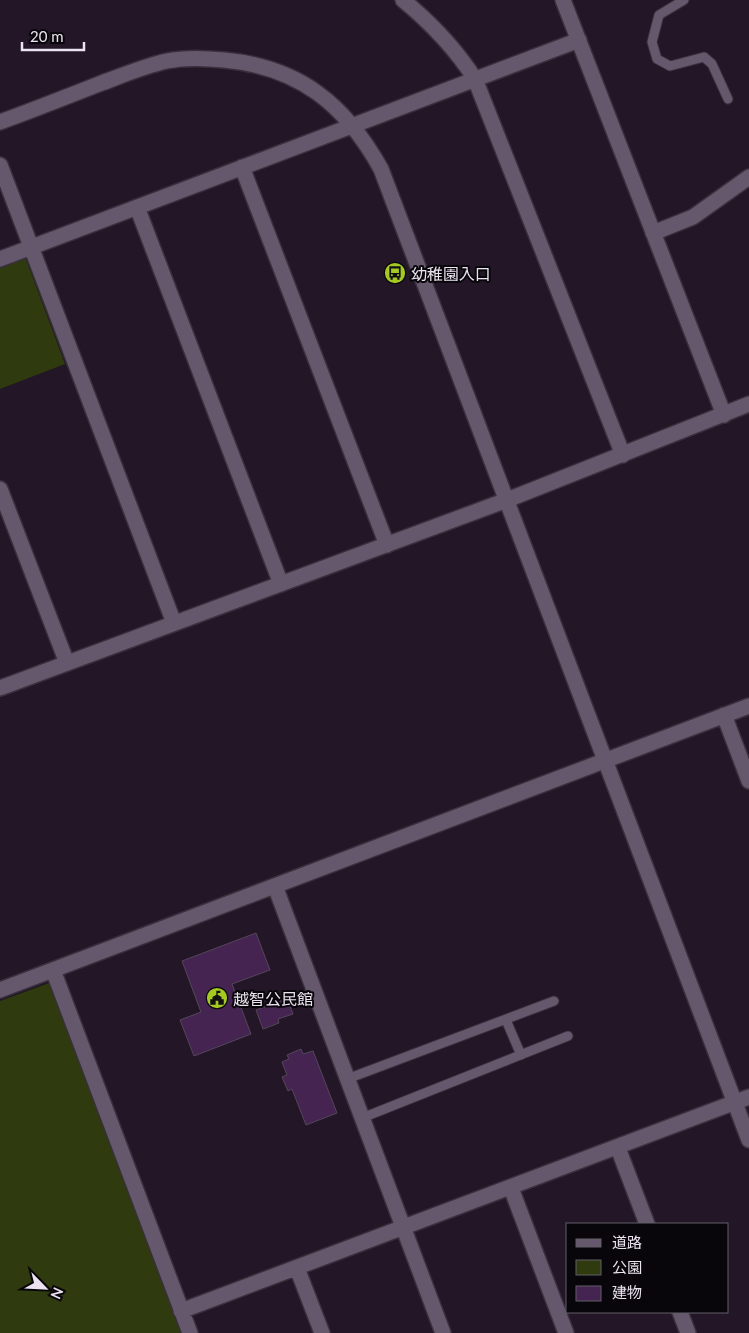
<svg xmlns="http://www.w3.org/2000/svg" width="749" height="1333" viewBox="0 0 749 1333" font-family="Lato,'Noto Sans JP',sans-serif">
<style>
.green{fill:#2f3a0e}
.building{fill:#452452;stroke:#54475a}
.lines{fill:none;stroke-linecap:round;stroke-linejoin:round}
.lane-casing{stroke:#38303c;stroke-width:11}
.street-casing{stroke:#38303c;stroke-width:18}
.secondary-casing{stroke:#38303c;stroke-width:18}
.lane{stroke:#65586c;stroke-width:9}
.street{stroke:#65586c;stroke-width:15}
.secondary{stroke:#65586c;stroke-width:15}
.labels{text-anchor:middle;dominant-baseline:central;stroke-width:4;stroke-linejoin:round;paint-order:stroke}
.poi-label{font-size:16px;fill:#ebe3ef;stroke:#08050b;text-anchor:start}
</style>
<rect width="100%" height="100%" fill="#221627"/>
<!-- green -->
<path class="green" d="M 24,254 L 65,364 L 0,389 L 0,264 Z
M 52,982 L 181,1333 L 0,1333 L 0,1001 Z"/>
<!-- building -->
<path class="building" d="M 256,933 L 270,970 L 232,984 L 251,1034 L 194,1056 L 180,1020 L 201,1012 L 182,961 Z
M 287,998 L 293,1014 L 278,1019 L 279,1023 L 263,1029 L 256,1010 Z
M 301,1049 L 303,1054 L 313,1051 L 337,1113 L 306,1125 L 292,1089 L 288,1091 L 282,1077 L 287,1075 L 282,1062 L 289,1059 L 287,1055 Z"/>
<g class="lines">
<!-- lane casing -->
<g class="lane-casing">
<path id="lane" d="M 684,0 L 659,15 L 652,42 L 657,59 L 670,66 L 704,57 L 712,64 L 728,99
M 506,1020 L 521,1055
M 347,1079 L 554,1001
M 362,1118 L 568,1036"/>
</g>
<!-- street casing -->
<g class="street-casing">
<path id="street" d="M 403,0 C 431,23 455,48 475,79 L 623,455
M 563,0 L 724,415
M 0,165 L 174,623
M 242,167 L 387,545
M 137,207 L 281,584
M 653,233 L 693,217 L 749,177
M 0,259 L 579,40
M 0,489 L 67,663
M 0,688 L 507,500 L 749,404
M 724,715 L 749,781
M 275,886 L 443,1333
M 53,970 L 190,1333
M 0,990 L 749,706
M 618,1148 L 647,1224
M 511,1188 L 566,1333
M 297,1268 L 322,1333
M 181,1311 L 749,1097
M 680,1312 L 688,1333"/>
</g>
<!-- secondary casing -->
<g class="secondary-casing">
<path id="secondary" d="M 0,122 C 33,110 66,97 99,84 C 121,76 144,66 167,61 C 186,57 205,58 224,60 C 299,67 345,104 381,169 L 749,1140"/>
</g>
<!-- lane -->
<use href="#lane" class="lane"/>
<!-- street -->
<use href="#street" class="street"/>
<!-- secondary -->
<use href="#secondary" class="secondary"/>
</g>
<!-- icons -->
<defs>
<g id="bus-disc" transform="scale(1.125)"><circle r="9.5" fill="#a5c823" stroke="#08050b"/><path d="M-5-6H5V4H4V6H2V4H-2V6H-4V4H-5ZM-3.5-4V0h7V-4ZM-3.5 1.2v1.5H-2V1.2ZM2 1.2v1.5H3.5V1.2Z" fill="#111"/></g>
<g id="civic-disc" transform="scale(1.125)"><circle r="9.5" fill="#a5c823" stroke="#08050b"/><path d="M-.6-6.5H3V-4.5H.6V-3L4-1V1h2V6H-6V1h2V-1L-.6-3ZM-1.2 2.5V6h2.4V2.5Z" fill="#111"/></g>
</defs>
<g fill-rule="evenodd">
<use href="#bus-disc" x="395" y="273"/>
<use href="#civic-disc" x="217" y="998"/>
</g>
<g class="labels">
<!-- poi labels -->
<g class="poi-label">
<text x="411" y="273">幼稚園入口</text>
<text x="233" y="998">越智公民館</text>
</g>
</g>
<!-- legend -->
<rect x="566" y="1223" width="162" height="90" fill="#08050b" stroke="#635e66"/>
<rect x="576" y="1239" width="25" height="8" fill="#65586c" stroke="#635e66"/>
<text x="612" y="1248" font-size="15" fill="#ebe3ef">道路</text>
<rect x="576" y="1260" width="25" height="15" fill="#2f3a0e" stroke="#635e66"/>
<text x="612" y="1273" font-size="15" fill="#ebe3ef">公園</text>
<rect x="576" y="1286" width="25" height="15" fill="#452452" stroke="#635e66"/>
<text x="612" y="1298" font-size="15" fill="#ebe3ef">建物</text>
<!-- north arrow -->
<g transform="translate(45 1288) rotate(114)" stroke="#08050b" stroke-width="4" paint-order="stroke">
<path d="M0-4L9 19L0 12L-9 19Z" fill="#ebe3ef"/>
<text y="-8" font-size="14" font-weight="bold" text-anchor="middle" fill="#ebe3ef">N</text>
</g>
<!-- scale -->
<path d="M22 42v8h62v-8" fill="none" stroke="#ebe3ef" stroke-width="2.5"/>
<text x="30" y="42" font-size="15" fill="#ebe3ef" stroke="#08050b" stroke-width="4" paint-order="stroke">20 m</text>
</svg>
